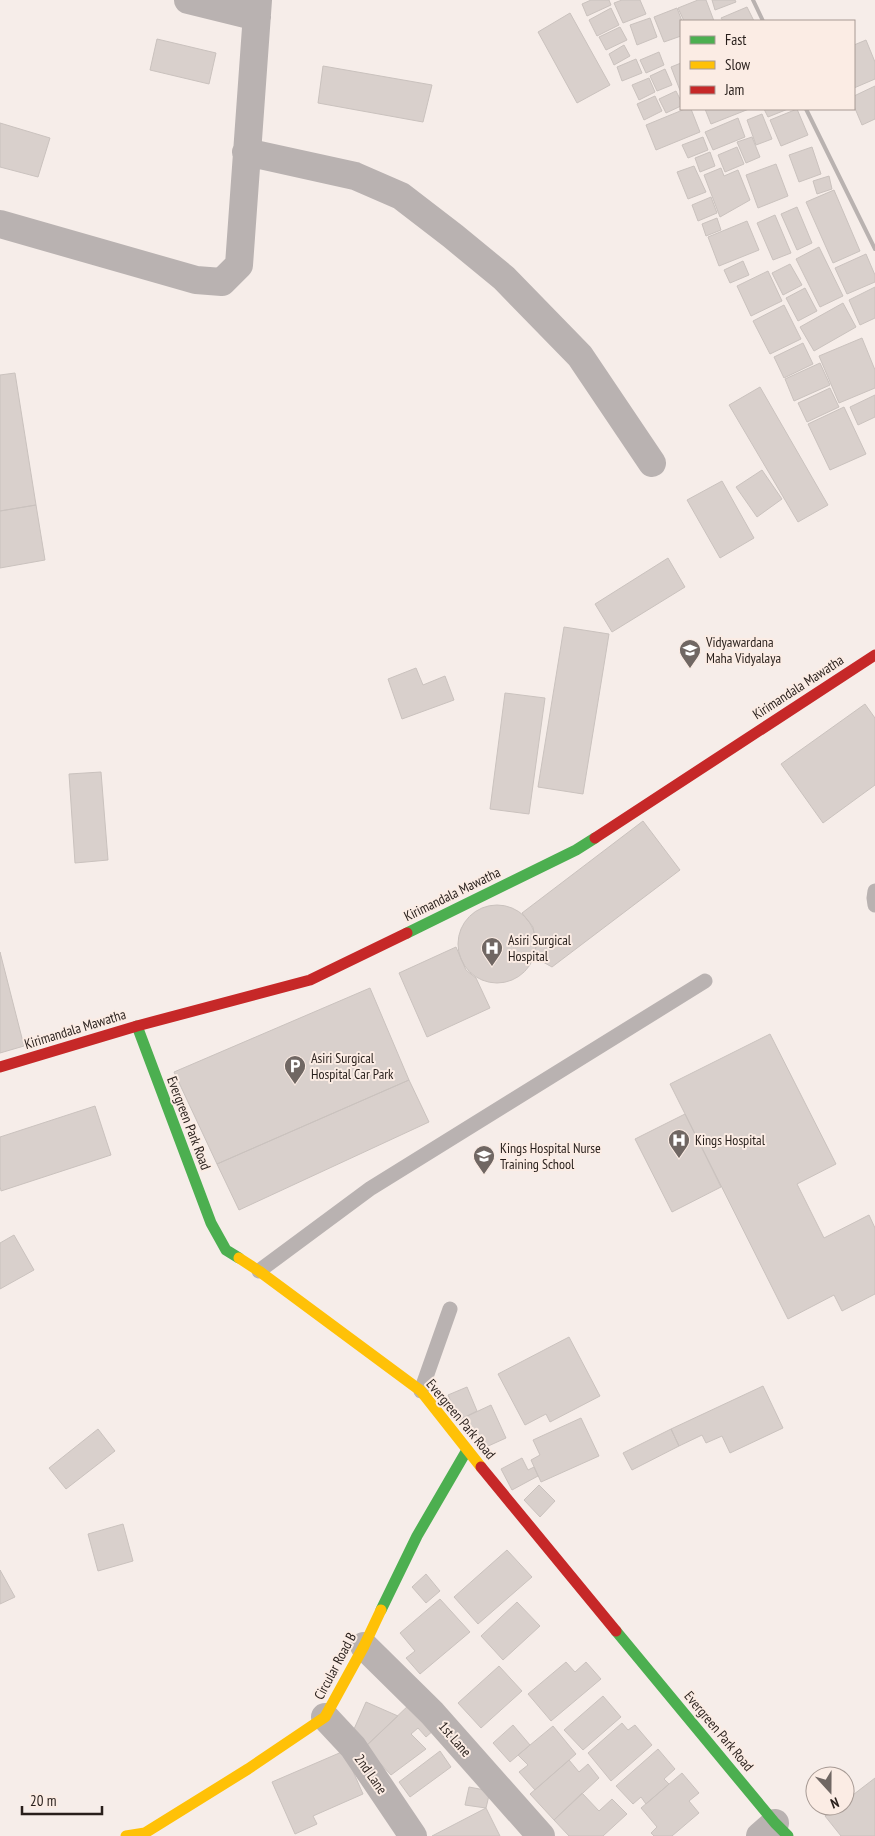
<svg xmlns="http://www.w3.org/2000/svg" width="875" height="1836" viewBox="0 0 875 1836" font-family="'PT Sans Narrow',sans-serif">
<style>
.building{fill:#d9d0cc;stroke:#cac2be}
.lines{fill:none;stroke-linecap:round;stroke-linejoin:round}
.lane{stroke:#b9b2b1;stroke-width:15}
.street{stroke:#b9b2b1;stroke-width:28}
.fast{stroke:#4caf50;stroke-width:11}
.slow{stroke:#ffc107;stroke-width:11}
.jam{stroke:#c62828;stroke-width:11}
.rail{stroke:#b9b2b0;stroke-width:4}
.labels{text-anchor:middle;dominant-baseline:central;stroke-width:4;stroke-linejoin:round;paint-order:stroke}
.poi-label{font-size:14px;fill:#281f1b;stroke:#fbece4;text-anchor:start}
.street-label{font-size:14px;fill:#281f1b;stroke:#fbece4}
</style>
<rect width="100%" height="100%" fill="#f6ede9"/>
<!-- building -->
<path class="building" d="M 591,0 L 609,0 L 611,5 L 587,16 L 582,4 Z
M 622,0 L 640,0 L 646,14 L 623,23 L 614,3 Z
M 698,0 L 706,0 L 714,21 L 684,21 L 678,8 Z
M 712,0 L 735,0 L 736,2 L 715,10 Z
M 747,7 L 754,21 L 723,21 L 721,18 Z
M 611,8 L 619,25 L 597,36 L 589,20 Z
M 677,8 L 682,21 L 681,36 L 664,42 L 654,17 Z
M 570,13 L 610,85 L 577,103 L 538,32 Z
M 650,18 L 657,37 L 637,45 L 630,25 Z
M 620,27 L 627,40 L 606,50 L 599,37 Z
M 157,39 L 216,53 L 209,84 L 150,70 Z
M 866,40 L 875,62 L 875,79 L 854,88 L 854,45 Z
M 624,45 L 630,56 L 614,65 L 609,54 Z
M 659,52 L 664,65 L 646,73 L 640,60 Z
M 636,59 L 642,73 L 622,81 L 617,67 Z
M 681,63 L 681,93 L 671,67 Z
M 323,66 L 432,85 L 423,122 L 318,103 Z
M 665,69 L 672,85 L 657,91 L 650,76 Z
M 649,78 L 655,92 L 639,100 L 632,85 Z
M 875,86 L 875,119 L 862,125 L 854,106 L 854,96 Z
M 676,91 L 681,101 L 681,106 L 666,113 L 659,99 Z
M 655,96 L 662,111 L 644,120 L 637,104 Z
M 685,109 L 691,109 L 700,132 L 656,150 L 646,125 Z
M 705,109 L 749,109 L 711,124 Z
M 764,109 L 788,109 L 768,117 Z
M 797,109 L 808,135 L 781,146 L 770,120 Z
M 762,114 L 772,139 L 756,145 L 747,120 Z
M 738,118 L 745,137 L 713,150 L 705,132 Z
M 0,123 L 50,138 L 38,177 L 0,167 Z
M 703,137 L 708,150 L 688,158 L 682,145 Z
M 752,137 L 760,157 L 746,163 L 737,142 Z
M 737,147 L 744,164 L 725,172 L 718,155 Z
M 812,147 L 821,174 L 799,182 L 789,155 Z
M 710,152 L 715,166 L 700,172 L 695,158 Z
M 776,164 L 788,196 L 758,208 L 746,175 Z
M 694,166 L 706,192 L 688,199 L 677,172 Z
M 721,168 L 724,176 L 738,170 L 750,200 L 720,217 L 704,175 Z
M 829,176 L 832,189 L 817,194 L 813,181 Z
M 834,190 L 860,251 L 833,263 L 806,202 Z
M 711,197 L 717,213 L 698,221 L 692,205 Z
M 797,207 L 812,243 L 797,250 L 781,214 Z
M 775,215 L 791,253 L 773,260 L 757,223 Z
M 717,218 L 721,230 L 706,236 L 702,224 Z
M 747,221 L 759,250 L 719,266 L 708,237 Z
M 819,247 L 843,296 L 820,307 L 796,259 Z
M 866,254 L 875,275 L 875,282 L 847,294 L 835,268 Z
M 743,261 L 749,275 L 730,283 L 724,270 Z
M 790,264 L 802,285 L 783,295 L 772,273 Z
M 768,271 L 782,301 L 751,316 L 737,286 Z
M 875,287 L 875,318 L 860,325 L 849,300 Z
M 805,288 L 817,311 L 798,321 L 786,298 Z
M 843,303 L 856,327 L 814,351 L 800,327 Z
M 784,305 L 801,339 L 770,354 L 753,321 Z
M 862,338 L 875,370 L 875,388 L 839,403 L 819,356 Z
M 803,343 L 813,364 L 784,378 L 774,357 Z
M 820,363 L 830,385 L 794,401 L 785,379 Z
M 15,373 L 36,505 L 0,511 L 0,375 Z
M 760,387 L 828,505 L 798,522 L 729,405 Z
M 830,388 L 839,407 L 807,422 L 798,403 Z
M 875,395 L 875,417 L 858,425 L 850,407 Z
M 844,407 L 866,454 L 830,470 L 808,424 Z
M 762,470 L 782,499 L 757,517 L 736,487 Z
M 722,481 L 754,538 L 720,558 L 687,500 Z
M 36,505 L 45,560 L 0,568 L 0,511 Z
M 668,558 L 685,587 L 612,632 L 595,604 Z
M 564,627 L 609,634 L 583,794 L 538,787 Z
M 416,668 L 423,685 L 445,676 L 454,700 L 402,719 L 388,679 Z
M 505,693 L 545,698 L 529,814 L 490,809 Z
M 865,704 L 875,718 L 875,785 L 823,823 L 781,764 Z
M 101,772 L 108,860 L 75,863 L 69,774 Z
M 643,821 L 680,870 L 552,967 L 534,957 L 536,947 L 533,927 L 522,913 Z
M458 944a39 39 0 1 1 78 0a39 39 0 1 1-78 0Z
M 456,947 L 466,970 L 476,978 L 490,1008 L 427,1037 L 399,973 Z
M 0,952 L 24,1046 L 0,1053 Z
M 370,988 L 409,1080 L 217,1164 L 174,1072 Z
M 770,1034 L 836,1164 L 797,1184 L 824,1238 L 869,1215 L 875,1228 L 875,1294 L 842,1311 L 834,1295 L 788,1319 L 670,1084 Z
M 409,1080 L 429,1122 L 239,1210 L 217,1164 Z
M 95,1106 L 111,1155 L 1,1191 L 0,1186 L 0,1137 Z
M 685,1114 L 721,1187 L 672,1212 L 635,1139 Z
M 14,1235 L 34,1270 L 0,1289 L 0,1243 Z
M 569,1337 L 600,1396 L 550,1422 L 546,1414 L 525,1425 L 498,1374 Z
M 763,1386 L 783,1428 L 730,1453 L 722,1436 L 706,1443 L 702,1435 L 679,1446 L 671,1429 Z
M 467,1387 L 477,1411 L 459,1420 L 448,1395 Z
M 491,1405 L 506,1438 L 486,1447 L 459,1420 Z
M 581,1418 L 599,1456 L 541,1482 L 531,1460 L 540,1455 L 533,1440 Z
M 98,1429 L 115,1451 L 66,1489 L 49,1468 Z
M 671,1429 L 679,1446 L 632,1470 L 623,1453 Z
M 522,1458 L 528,1470 L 534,1467 L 538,1476 L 512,1490 L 501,1469 Z
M 539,1485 L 555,1501 L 540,1517 L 524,1500 Z
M 123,1524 L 133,1561 L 98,1571 L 88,1534 Z
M 507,1550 L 532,1577 L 478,1624 L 454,1597 Z
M 0,1570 L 15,1597 L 0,1604 Z
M 426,1574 L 440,1591 L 426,1603 L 412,1587 Z
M 440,1599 L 470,1632 L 420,1674 L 406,1658 L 415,1651 L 400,1633 Z
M 517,1602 L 540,1626 L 503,1660 L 481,1636 Z
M 566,1662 L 575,1672 L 586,1662 L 601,1679 L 551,1721 L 528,1694 Z
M 499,1666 L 522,1691 L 481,1728 L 458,1703 Z
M 603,1696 L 621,1717 L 583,1750 L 564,1730 Z
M 366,1702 L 398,1716 L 365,1747 L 354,1729 Z
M 411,1703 L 435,1729 L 426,1737 L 418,1728 L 411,1734 L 426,1749 L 391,1775 L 365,1747 Z
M 622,1723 L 628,1730 L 635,1725 L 652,1745 L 611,1781 L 588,1753 Z
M 513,1725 L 530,1745 L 510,1762 L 493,1743 Z
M 553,1726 L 576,1754 L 535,1790 L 519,1772 L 528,1765 L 518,1755 Z
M 658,1749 L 675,1769 L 664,1779 L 669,1784 L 646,1804 L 641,1797 L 633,1804 L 616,1786 Z
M 344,1751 L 363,1794 L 313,1816 L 317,1824 L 295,1834 L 272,1782 Z
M 440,1751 L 451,1767 L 410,1797 L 399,1782 Z
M 569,1760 L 579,1772 L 588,1764 L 599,1778 L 554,1820 L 530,1794 Z
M 682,1773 L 699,1793 L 689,1801 L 699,1813 L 672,1836 L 654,1836 L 651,1833 L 657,1827 L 641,1808 Z
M 875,1778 L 875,1836 L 841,1836 L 825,1816 L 839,1806 L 845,1806 L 845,1801 Z
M 469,1787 L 490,1791 L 486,1808 L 465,1805 Z
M 582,1793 L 599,1811 L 612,1799 L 627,1814 L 603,1836 L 569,1836 L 554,1820 Z
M 486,1808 L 500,1836 L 432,1836 Z"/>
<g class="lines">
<!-- lane -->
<path class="lane" d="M 875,891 L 874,898 L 875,905
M 259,1271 L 371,1188 L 705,981
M 421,1391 L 450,1309"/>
<!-- street -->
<path class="street" d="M 188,0 L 257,17
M 246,152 L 355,176 L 401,196 L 453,236 L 504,278 L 580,356 L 652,463
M 0,224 L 196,280 L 222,282 L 239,265 L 258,0
M 364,1646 L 432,1713 L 541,1836
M 325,1717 L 353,1747 L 413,1836
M 760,1836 L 775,1823"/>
<!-- fast -->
<path class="fast" d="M 407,933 L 576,850 L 595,838
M 137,1026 L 211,1223 L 226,1250 L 239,1258
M 381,1610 L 417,1536 L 467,1450
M 616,1631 L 775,1823 L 788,1836"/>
<!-- slow -->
<path class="slow" d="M 239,1258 L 259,1271 L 421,1391 L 481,1467
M 126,1836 L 145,1833 L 248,1769 L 325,1717 L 364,1646 L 381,1610"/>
<!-- jam -->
<path class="jam" d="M 595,838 L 875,655
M 0,1067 L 137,1026 L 310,980 L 407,933
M 481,1467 L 616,1631"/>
<!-- rail -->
<path class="rail" d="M 753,0 L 763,21
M 806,109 L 875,249"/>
</g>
<!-- icons -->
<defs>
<g id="school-pin" transform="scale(1.125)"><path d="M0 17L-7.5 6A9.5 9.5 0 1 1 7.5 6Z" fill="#706763" stroke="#fbece4"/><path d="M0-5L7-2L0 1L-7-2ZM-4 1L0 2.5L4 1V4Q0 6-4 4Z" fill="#fff"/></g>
<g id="hospital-pin" transform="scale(1.125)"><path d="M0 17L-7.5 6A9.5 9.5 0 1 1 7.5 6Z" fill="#706763" stroke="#fbece4"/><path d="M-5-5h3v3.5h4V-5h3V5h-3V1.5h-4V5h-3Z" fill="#fff"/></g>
<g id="parking-pin" transform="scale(1.125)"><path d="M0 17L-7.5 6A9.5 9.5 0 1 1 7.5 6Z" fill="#706763" stroke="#fbece4"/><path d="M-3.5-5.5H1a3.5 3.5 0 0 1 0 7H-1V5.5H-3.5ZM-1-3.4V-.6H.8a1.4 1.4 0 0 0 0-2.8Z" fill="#fff"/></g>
</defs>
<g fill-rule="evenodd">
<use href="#school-pin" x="690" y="650"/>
<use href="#hospital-pin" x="492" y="948"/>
<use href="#parking-pin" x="295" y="1066"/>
<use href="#hospital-pin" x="679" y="1140"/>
<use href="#school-pin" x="484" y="1156"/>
</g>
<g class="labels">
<!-- poi labels -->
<g class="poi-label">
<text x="706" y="642">Vidyawardana<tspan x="706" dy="16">Maha Vidyalaya</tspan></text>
<text x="508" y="940">Asiri Surgical<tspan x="508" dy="16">Hospital</tspan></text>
<text x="311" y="1058">Asiri Surgical<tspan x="311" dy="16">Hospital Car Park</tspan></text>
<text x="695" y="1140">Kings Hospital</text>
<text x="500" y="1148">Kings Hospital Nurse<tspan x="500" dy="16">Training School</tspan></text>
</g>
<!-- street labels -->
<g class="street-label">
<text transform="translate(798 687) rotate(-33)">Kirimandala Mawatha</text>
<text transform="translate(452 894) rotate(-26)">Kirimandala Mawatha</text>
<text transform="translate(75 1029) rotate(-17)">Kirimandala Mawatha</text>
<text transform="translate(189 1123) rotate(69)">Evergreen Park Road</text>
<text transform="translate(461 1419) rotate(50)">Evergreen Park Road</text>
<text transform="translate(335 1666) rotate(-62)">Circular Road B</text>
<text transform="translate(719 1731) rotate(50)">Evergreen Park Road</text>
<text transform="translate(455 1739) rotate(49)">1st Lane</text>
<text transform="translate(371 1774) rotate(55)">2nd Lane</text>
</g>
</g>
<!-- legend -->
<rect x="680" y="20" width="175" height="90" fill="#fbece4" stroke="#a79a94"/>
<rect x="690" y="36" width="25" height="8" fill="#4caf50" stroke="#a79a94"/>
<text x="725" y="45" font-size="15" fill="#281f1b">Fast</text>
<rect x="690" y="61" width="25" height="8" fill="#ffc107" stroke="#a79a94"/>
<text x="725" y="70" font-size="15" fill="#281f1b">Slow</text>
<rect x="690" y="86" width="25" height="8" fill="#c62828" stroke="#a79a94"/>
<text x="725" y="95" font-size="15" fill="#281f1b">Jam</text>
<!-- north arrow -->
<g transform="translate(830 1791) rotate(159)"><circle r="24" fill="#fbece4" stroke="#a79a94"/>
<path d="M0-4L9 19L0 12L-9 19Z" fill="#706763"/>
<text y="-8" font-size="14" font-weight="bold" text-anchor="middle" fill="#281f1b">N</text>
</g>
<!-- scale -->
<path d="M22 1806v8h80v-8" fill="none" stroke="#281f1b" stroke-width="2.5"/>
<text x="30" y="1806" font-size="15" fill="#281f1b" stroke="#fbece4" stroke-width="4" paint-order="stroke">20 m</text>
</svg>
